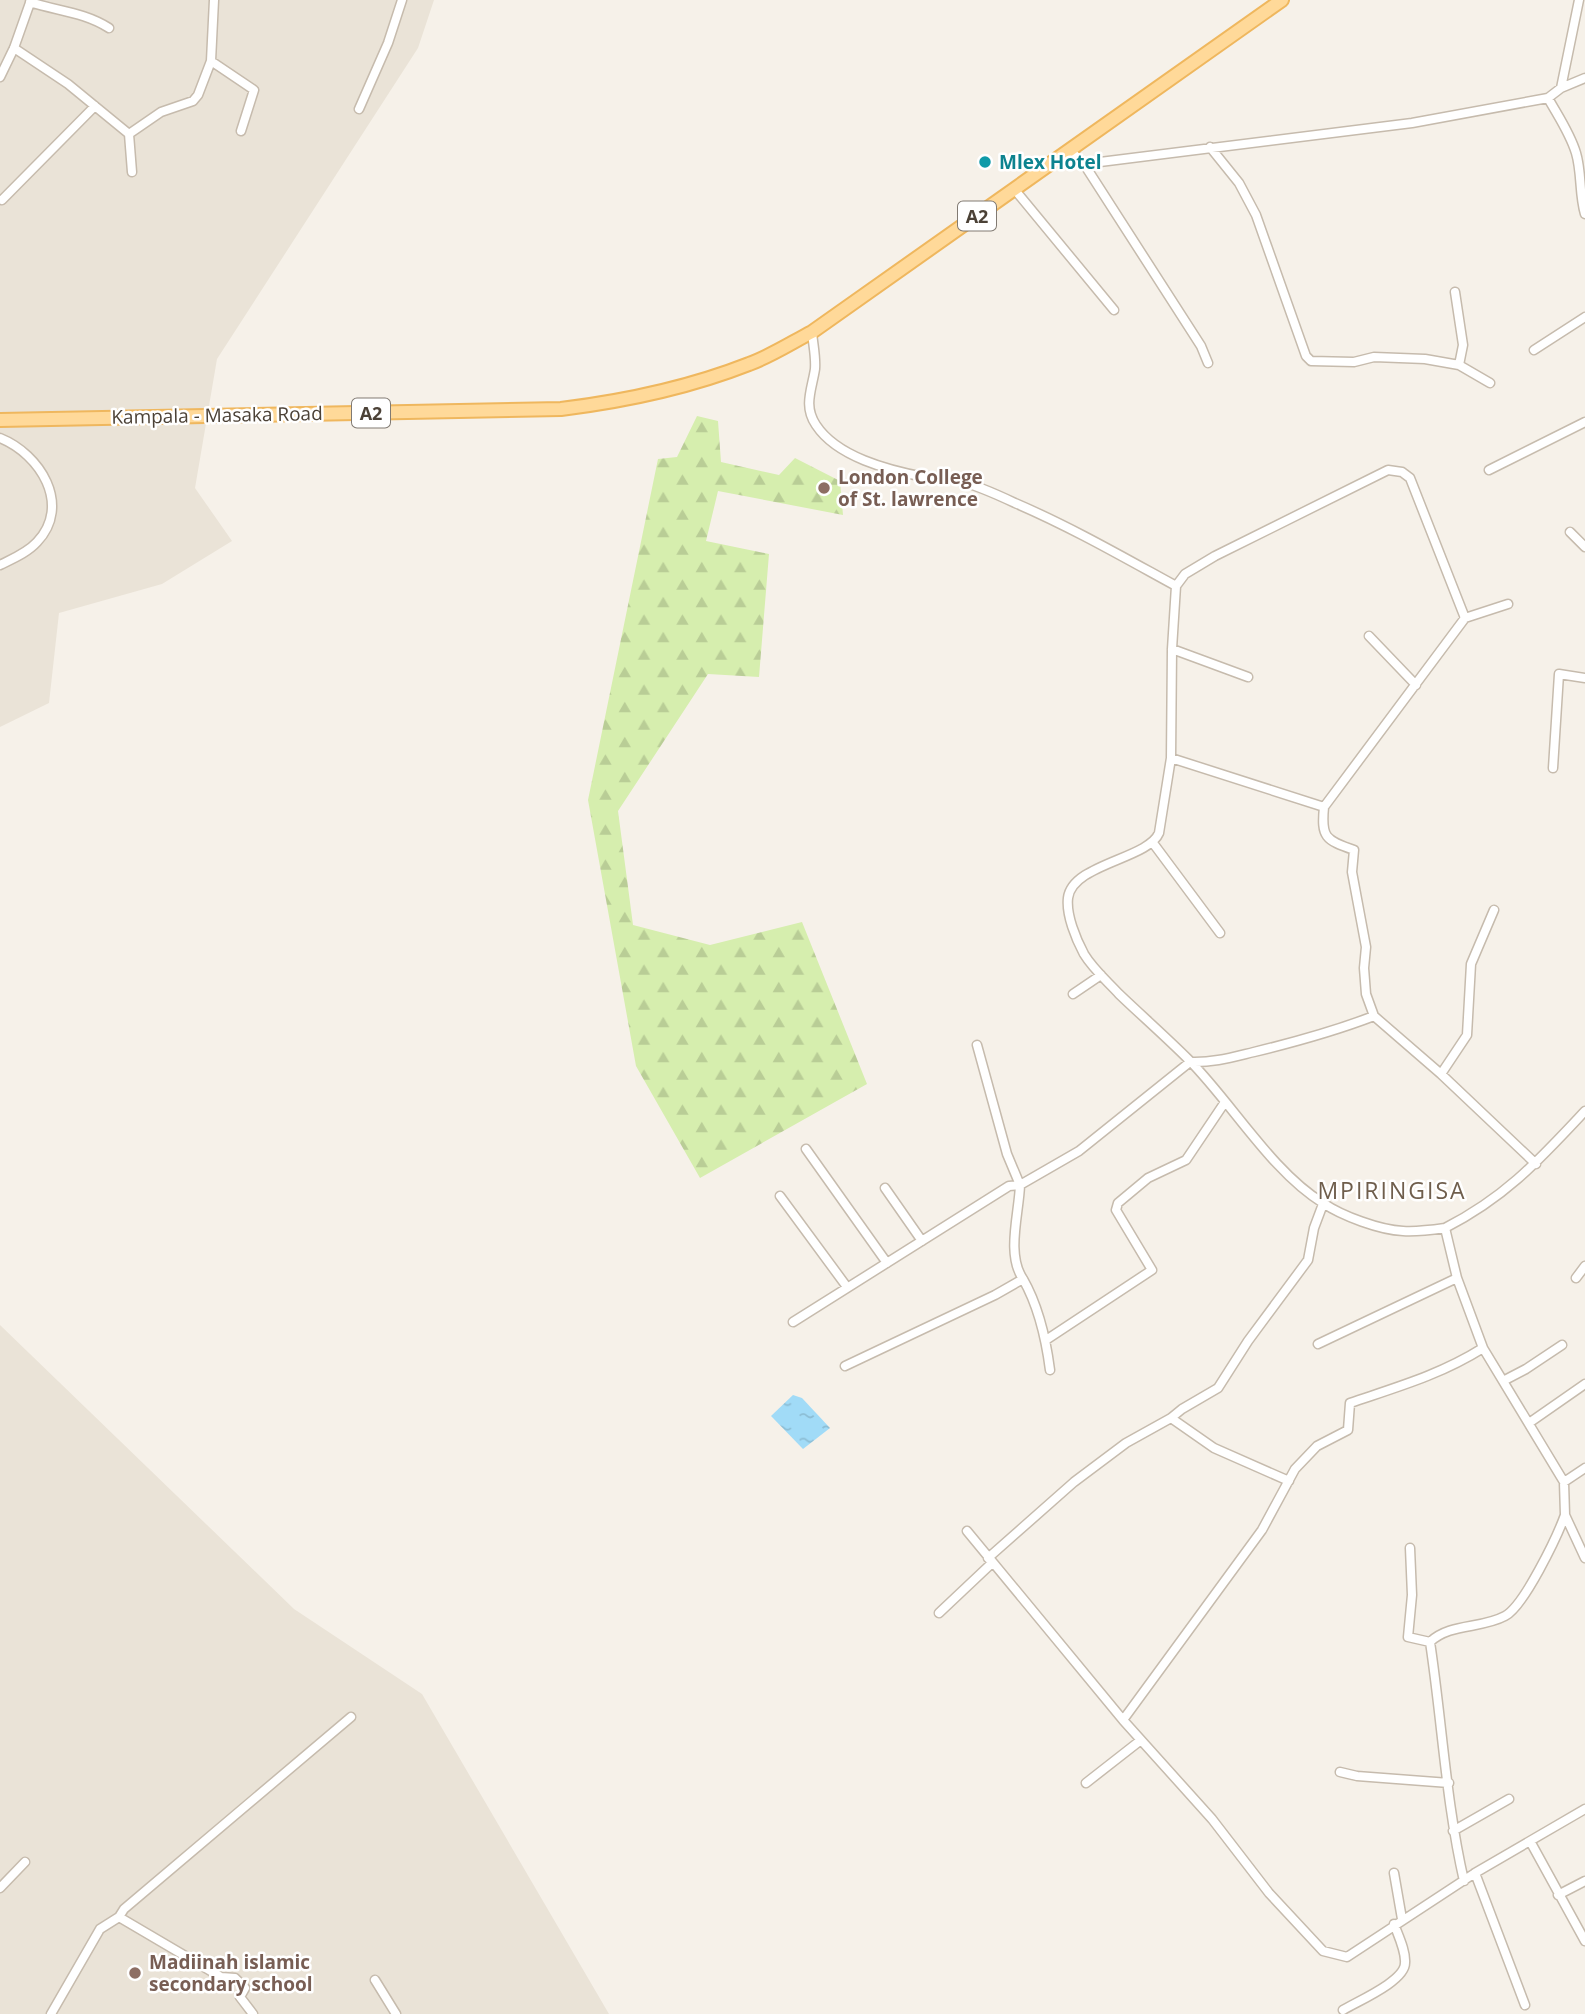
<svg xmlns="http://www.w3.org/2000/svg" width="1585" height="2014" viewBox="0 0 1585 2014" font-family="'Open Sans',sans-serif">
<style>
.residential{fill:#eae3d7}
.forest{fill:url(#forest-firs)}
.water{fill:url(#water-ripples)}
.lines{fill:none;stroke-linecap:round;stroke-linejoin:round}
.street-casing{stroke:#c6bbad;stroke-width:11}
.primary-casing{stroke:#efb75e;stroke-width:16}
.street{stroke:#fff;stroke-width:8}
.primary{stroke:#ffd999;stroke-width:12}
.culture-dot{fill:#0f9aa8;stroke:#fff;stroke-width:2.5}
.education-dot{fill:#8d6e63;stroke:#fff;stroke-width:2.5}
.labels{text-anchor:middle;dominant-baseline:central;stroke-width:5;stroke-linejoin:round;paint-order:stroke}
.shield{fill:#fff;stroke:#817a72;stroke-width:2}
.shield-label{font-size:18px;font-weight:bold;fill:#4b4136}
.culture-label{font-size:19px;font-weight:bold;fill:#0d838f;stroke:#fff;text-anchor:start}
.street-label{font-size:19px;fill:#4b4136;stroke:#fff}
.education-label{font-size:19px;font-weight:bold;fill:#785e54;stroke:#fff;text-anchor:start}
.quarter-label{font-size:23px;letter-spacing:2px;fill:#6f5e4c;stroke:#fff}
</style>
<defs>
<pattern id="forest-firs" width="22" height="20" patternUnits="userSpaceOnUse" patternTransform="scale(1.75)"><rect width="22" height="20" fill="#d6eeae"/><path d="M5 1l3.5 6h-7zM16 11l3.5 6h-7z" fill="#b9cd96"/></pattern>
<pattern id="water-ripples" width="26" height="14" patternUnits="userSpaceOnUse" patternTransform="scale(1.75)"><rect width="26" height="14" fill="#a1dbf7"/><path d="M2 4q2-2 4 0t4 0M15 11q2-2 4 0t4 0" fill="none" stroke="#8cbdd4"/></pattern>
</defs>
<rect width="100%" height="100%" fill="#f6f1e9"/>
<!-- residential -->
<path class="residential" d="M 0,0 L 434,0 L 418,48 L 217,359 L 195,488 L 232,541 L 162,584 L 59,613 L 49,703 L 0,727 Z
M 0,1325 L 294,1609 L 422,1694 L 609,2014 L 0,2014 Z"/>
<!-- forest -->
<path class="forest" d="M 697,416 L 718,421 L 721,462 L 779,475 L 795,458 L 840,481 L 843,515 L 718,491 L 706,541 L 769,554 L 759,677 L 708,674 L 618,811 L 633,925 L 710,945 L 802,922 L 867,1084 L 700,1178 L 636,1066 L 588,800 L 658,459 L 677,457 Z"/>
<!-- water -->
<path class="water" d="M 793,1395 L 802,1398 L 830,1428 L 803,1449 L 771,1416 Z"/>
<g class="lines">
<!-- street casing -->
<g class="street-casing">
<path id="street" d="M 30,2 C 57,11 84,12 109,28
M 14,48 L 68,84 L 129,134 L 132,172
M 211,61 L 254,90 L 241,131
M 0,77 L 14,48 L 31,0
M 1561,88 L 1585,78
M 1548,98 C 1558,116 1570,133 1576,153 C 1582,173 1579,194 1585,214
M 359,109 L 388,43 L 402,0
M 129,134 L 161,112 L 193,101 L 198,95 L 211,61 L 214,0
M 1210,147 L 1239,183 L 1256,215 L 1306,356 L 1311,361 L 1354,362 L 1374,357 L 1425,359 L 1459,365 L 1490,383
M 1071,151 L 1084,164 L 1412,123 L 1548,98 L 1561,88 L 1579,0
M 1084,164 L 1201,346 L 1208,363
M 1015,190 L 1114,310
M 2,200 L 95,106
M 1455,292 L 1463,345 L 1459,365
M 812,332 C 813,344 816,357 815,369 C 812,389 803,406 816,425 C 837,457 888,470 924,477 C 934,478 945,478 956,480 C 976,485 996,494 1015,503 C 1071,527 1123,557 1176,586 L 1172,649 L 1171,758 L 1159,833 C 1148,859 1072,864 1068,898 C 1066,915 1076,939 1084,954 C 1093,969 1107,981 1119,994 C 1142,1016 1166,1037 1189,1060 C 1231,1102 1272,1172 1323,1203 C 1342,1216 1380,1230 1403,1231 C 1417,1232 1431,1230 1445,1228 L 1457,1278 L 1483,1348 L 1564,1482 L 1585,1468
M 1534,350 L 1585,317
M 0,438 C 40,454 72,505 37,542 C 27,553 12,559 0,565
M 1489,470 L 1585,422
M 1570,532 L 1585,547
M 1176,586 L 1185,574 L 1215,556 L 1388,470 L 1402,472 L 1410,478 L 1465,618
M 1508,604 L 1465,618 L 1324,807 C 1321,837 1325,840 1354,850 L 1352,872 L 1366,947 L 1364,968 L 1366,994 L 1374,1016 L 1441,1074 L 1536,1164
M 1369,636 L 1416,685
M 1172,649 L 1248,677
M 1171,758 L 1324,807
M 1553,768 L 1559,674 L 1585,678
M 1153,843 L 1220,933
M 1073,994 L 1101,975
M 1441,1074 L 1467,1035 L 1471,964 L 1494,910
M 806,1149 L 887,1263
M 885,1188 L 922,1241
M 780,1196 L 847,1287
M 1445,1228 C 1506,1197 1539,1160 1585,1111
M 1576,1278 L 1585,1266
M 1023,1279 C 1039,1307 1046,1339 1050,1370
M 793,1322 L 1009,1186 L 1020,1185 L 1007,1154 L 977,1045
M 1046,1340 L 1152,1270 L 1116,1210 L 1118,1203 L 1148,1178 L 1186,1160 L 1225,1102
M 1318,1344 L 1457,1278
M 845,1366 L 995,1295 L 1023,1279 C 1006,1254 1019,1214 1020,1185 L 1079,1151 L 1190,1062 C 1213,1063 1233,1057 1254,1052 C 1295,1042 1335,1031 1374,1016
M 1503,1381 L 1526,1369 L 1562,1345
M 1171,1418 L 1214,1448 L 1289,1481
M 1529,1423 L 1585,1384
M 1564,1482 L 1565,1515 L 1585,1558
M 967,1531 L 1123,1720 L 1212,1819 L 1269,1893 L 1323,1951 L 1347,1957 L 1475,1873 L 1585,1809
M 1410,1548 L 1412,1595 L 1408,1637 L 1430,1642
M 988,1558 L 1074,1482 L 1126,1443 L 1171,1418 L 1182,1409 L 1218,1388 L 1248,1341 L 1308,1260 L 1314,1228 L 1323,1204
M 939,1613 L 992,1563
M 1430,1642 C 1442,1721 1446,1803 1464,1881
M 1430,1642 C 1450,1623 1481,1629 1505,1616 C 1524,1606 1557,1537 1565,1515
M 1123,1720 L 1262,1530 L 1295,1469 L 1317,1446 L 1348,1430 L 1350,1403 C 1397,1387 1440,1375 1483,1348
M 1340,1772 L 1357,1776 L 1449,1783
M 1086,1783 L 1141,1740
M 1453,1831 L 1509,1799
M 1530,1841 L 1585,1941
M 1394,1873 L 1402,1919
M 1475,1873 L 1525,2005
M 0,1888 L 25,1862
M 1558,1895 L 1585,1881
M 119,1917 L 221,1977 L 235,1978 L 245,1988 L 240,1997 L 253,2014
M 375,1980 L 396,2014
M 1343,2010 C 1358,2001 1405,1981 1405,1963 C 1406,1951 1398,1935 1394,1924
M 51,2014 L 100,1929 L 119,1917 L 124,1909 L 351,1717"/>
</g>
<!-- primary casing -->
<g class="primary-casing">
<path id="primary" d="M 0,420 L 561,409 C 626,401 688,388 749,364 C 771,356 791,343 812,332 L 1282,0"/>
</g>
<!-- street -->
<use href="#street" class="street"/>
<!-- primary -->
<use href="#primary" class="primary"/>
</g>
<!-- markers -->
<circle class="culture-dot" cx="985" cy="162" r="7"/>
<g class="education-dot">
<circle cx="824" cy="488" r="7"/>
<circle cx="135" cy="1973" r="7"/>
</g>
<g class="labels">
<!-- shield labels -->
<g class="shield">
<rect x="958" y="201.5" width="38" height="29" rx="5"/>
<rect x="352" y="398.5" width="38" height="29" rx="5"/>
</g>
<g class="shield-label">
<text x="977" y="216">A2</text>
<text x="371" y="413">A2</text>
</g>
<!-- culture labels -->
<g class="culture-label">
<text x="999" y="162">Mlex Hotel</text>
</g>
<!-- street labels -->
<g class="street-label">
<text transform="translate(217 415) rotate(-1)">Kampala - Masaka Road</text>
</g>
<!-- education labels -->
<g class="education-label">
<text x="838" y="477">London College<tspan x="838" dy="22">of St. lawrence</tspan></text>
<text x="149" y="1962">Madiinah islamic<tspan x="149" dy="22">secondary school</tspan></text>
</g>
<!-- quarter labels -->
<g class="quarter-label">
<text x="1392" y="1190">MPIRINGISA</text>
</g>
</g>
</svg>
